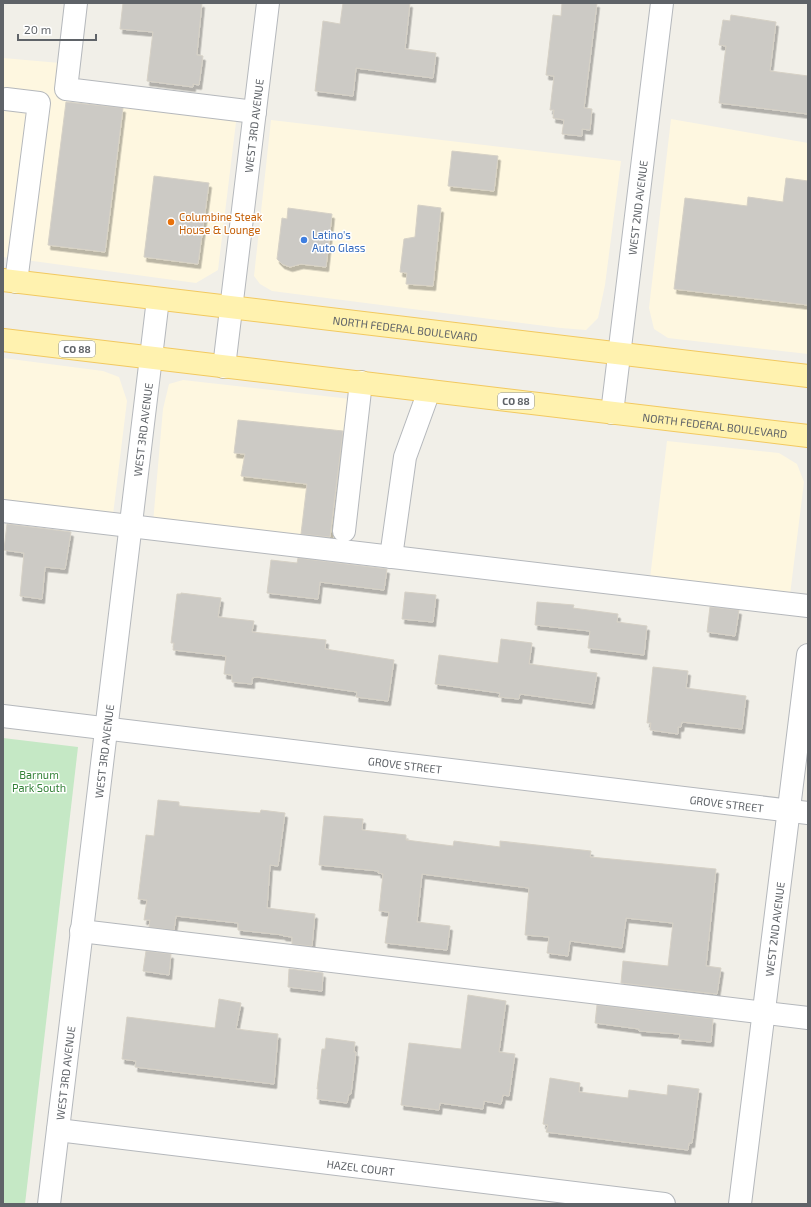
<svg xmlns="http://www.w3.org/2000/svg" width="811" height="1207" viewBox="0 0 811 1207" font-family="'Exo 2',sans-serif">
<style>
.commercial{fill:#fef7e0}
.green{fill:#c5e8c5}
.building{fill:#cccac5;stroke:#d6d1c6;filter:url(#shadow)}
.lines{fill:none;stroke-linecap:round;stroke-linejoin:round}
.minor-casing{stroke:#b5b8bc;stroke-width:24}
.major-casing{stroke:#f2c960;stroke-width:24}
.minor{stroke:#fff;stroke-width:22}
.major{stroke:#fff2af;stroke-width:22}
.food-dot{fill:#e8710a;stroke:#fff;stroke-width:1.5}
.shop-dot{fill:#3f7fe0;stroke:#fff;stroke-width:1.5}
.labels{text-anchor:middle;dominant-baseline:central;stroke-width:3;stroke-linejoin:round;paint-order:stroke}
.shield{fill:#fff;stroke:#8f9295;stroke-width:1}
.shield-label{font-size:10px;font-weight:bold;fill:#5f6368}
.street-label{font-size:11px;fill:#5f6368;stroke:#fff}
.food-label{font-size:11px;fill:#c56008;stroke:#fff;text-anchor:start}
.shop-label{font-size:11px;fill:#366cbe;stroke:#fff;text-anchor:start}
.park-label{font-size:11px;fill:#348238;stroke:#fff}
</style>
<defs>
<filter id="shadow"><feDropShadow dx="2.5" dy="4.5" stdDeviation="0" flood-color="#0004"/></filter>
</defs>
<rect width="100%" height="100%" fill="#f1efe8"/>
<!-- commercial -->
<path class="commercial" d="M 3,58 L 60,63 L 57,92 L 237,114 L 218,270 L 196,283 L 3,257 Z
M 671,119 L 808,143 L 808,354 L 668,338 L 654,329 L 649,308 Z
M 271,120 L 621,161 L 605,285 L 598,318 L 586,330 L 561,328 L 272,291 L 260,284 L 254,276 Z
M 3,358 L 103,371 L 119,377 L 127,401 L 111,531 L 3,519 Z
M 183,380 L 368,401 L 347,558 L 152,534 L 163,409 L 169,384 Z
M 667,441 L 779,453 L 797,464 L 804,482 L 788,611 L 648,594 Z"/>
<!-- green -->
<path class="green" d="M 3,738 L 78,747 L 25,1204 L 3,1204 Z"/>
<!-- building -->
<path class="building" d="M 123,3 L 202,3 L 197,53 L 197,55 L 203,56 L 199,85 L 193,84 L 193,87 L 147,81 L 153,32 L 120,29 Z
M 343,3 L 410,3 L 405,49 L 436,53 L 433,78 L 356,68 L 353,96 L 315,91 L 323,21 L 340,24 Z
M 562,3 L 597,3 L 584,108 L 592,109 L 590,130 L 582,129 L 582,136 L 562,134 L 564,120 L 553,118 L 554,110 L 550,110 L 554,76 L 546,75 L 553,15 L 561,16 Z
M 731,15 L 776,22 L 770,71 L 808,76 L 808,114 L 719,103 L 726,46 L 719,45 L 723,20 L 730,21 Z
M 66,102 L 123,108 L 105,252 L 48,245 Z
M 452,151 L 498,156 L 494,191 L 448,186 Z
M 154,176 L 209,183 L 198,264 L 144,257 Z
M 786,178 L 808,181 L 808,305 L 674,289 L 685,198 L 747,206 L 748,197 L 783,202 Z
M 418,205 L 441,208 L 433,286 L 406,284 L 407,273 L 400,272 L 404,239 L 415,237 Z
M 288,208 L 332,214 L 326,267 L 301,264 L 290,267 L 282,264 L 277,259 L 282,218 L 287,219 Z
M 238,420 L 343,431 L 330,537 L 301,534 L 307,484 L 241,476 L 245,454 L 234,453 Z
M 7,524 L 71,532 L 65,569 L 45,567 L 42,599 L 20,596 L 24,553 L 4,550 Z
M 298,558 L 387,569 L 384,590 L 320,582 L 318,599 L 267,593 L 271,560 L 297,563 Z
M 405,592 L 436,595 L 433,622 L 402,619 Z
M 181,593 L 221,598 L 218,617 L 254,621 L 252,632 L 326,640 L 325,649 L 394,660 L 388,701 L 356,697 L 357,692 L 257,677 L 252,678 L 252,684 L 232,682 L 232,675 L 224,674 L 226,656 L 173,650 L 174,643 L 171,643 L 177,594 L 181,594 Z
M 537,602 L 574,605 L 573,608 L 618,614 L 617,622 L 647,626 L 644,655 L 588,648 L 590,631 L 535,625 Z
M 710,607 L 739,610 L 735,636 L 707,632 Z
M 501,639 L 532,643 L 529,664 L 597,673 L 592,704 L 520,694 L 519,699 L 499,697 L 500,693 L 435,684 L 439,655 L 498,663 Z
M 653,667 L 688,671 L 686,688 L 746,696 L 742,729 L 682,722 L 681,727 L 678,727 L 678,734 L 650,730 L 651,723 L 647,723 Z
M 158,800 L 179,802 L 179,806 L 260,813 L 261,810 L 285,813 L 278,866 L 270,865 L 267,908 L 315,914 L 312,946 L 292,944 L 292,937 L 283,936 L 283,935 L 238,930 L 238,923 L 176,916 L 174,930 L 149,927 L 150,920 L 144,920 L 147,900 L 138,899 L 146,835 L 154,836 Z
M 324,816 L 363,819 L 362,830 L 406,835 L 406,840 L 453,846 L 454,841 L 500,847 L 500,841 L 591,851 L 590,857 L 716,869 L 706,966 L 721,968 L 717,994 L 621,983 L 623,961 L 668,966 L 673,923 L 626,918 L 622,948 L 570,941 L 568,956 L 547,953 L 549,937 L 525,935 L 529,888 L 422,874 L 417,922 L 450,926 L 447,950 L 385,943 L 389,912 L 379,911 L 383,874 L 378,873 L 379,871 L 319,865 Z
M 146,951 L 171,954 L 169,975 L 143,971 Z
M 289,969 L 323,973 L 322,991 L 288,987 Z
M 468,995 L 506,1001 L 499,1052 L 515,1054 L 509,1096 L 503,1095 L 501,1104 L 484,1101 L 483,1109 L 440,1103 L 439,1110 L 401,1105 L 409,1043 L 461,1049 Z
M 219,999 L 241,1003 L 236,1029 L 278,1034 L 274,1084 L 135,1067 L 136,1061 L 122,1059 L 127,1017 L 215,1028 Z
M 597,1005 L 713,1019 L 711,1042 L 679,1039 L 680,1034 L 639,1031 L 639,1029 L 595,1023 Z
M 326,1038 L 355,1042 L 354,1052 L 356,1052 L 351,1094 L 349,1094 L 347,1103 L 317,1099 L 318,1089 L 317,1089 L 322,1049 L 325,1049 Z
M 550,1078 L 580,1083 L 579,1092 L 628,1098 L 629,1090 L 667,1095 L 668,1085 L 699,1089 L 692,1143 L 689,1143 L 688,1150 L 546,1132 L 548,1125 L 543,1124 Z"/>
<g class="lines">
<!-- minor casing -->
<g class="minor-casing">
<g id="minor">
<path d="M 76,3 L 66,89 L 255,112"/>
<path d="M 6,99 L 39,103 L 16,282"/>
<path id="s1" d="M 224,367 L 268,3"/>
<path id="s2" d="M 612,413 L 662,3"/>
<path d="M 3,511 L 808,606"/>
<path d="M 344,531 L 361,382"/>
<path d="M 391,557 L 405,457 L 429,391"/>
<path id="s3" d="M 3,716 L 808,813"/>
<path d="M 81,931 L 808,1018"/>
<path id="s4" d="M 58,1130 L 664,1204"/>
<path id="s5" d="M 49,1204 L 158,299"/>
<path id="s6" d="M 740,1204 L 808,655"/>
</g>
</g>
<!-- major casing -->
<g class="major-casing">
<g id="major">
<path id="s7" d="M 3,280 L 808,376"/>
<path id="s8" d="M 3,340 L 808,436"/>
</g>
</g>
<!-- minor -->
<use href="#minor" class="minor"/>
<!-- major -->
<use href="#major" class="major"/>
</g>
<!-- markers -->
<circle class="food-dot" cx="171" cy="222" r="4"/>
<circle class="shop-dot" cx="304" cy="240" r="4"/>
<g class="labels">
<!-- shield labels -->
<g class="shield">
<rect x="59" y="341" width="36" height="16" rx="3"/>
<rect x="498" y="393" width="36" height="16" rx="3"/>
</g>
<g class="shield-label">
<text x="77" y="349">CO 88</text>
<text x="516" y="401">CO 88</text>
</g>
<!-- street labels -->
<g class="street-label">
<text stroke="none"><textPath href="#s1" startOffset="243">WEST 3RD AVENUE</textPath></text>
<text stroke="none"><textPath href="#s2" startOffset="207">WEST 2ND AVENUE</textPath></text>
<text stroke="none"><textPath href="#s7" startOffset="405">NORTH FEDERAL BOULEVARD</textPath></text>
<text stroke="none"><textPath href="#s8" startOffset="717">NORTH FEDERAL BOULEVARD</textPath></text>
<text stroke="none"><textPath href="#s5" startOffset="780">WEST 3RD AVENUE</textPath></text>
<text stroke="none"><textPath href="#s5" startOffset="456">WEST 3RD AVENUE</textPath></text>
<text stroke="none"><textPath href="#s3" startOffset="405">GROVE STREET</textPath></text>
<text stroke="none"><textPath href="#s3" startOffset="729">GROVE STREET</textPath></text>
<text stroke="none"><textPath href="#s6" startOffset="277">WEST 2ND AVENUE</textPath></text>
<text stroke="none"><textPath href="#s5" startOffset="132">WEST 3RD AVENUE</textPath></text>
<text stroke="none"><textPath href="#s4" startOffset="305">HAZEL COURT</textPath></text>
</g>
<!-- food labels -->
<g class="food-label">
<text x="179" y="216">Columbine Steak<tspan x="179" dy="13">House &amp; Lounge</tspan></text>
</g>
<!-- shop labels -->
<g class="shop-label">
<text x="312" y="234">Latino's<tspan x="312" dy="13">Auto Glass</tspan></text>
</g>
<!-- park labels -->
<g class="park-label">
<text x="39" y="774">Barnum<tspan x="39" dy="13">Park South</tspan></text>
</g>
</g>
<!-- border -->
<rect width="811" height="1207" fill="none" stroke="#5f6368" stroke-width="8"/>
<!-- scale -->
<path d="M18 34v6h78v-6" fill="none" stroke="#5f6368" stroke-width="2"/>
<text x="24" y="34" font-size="12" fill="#5f6368" stroke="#ffffff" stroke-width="3" paint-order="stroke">20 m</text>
</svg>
